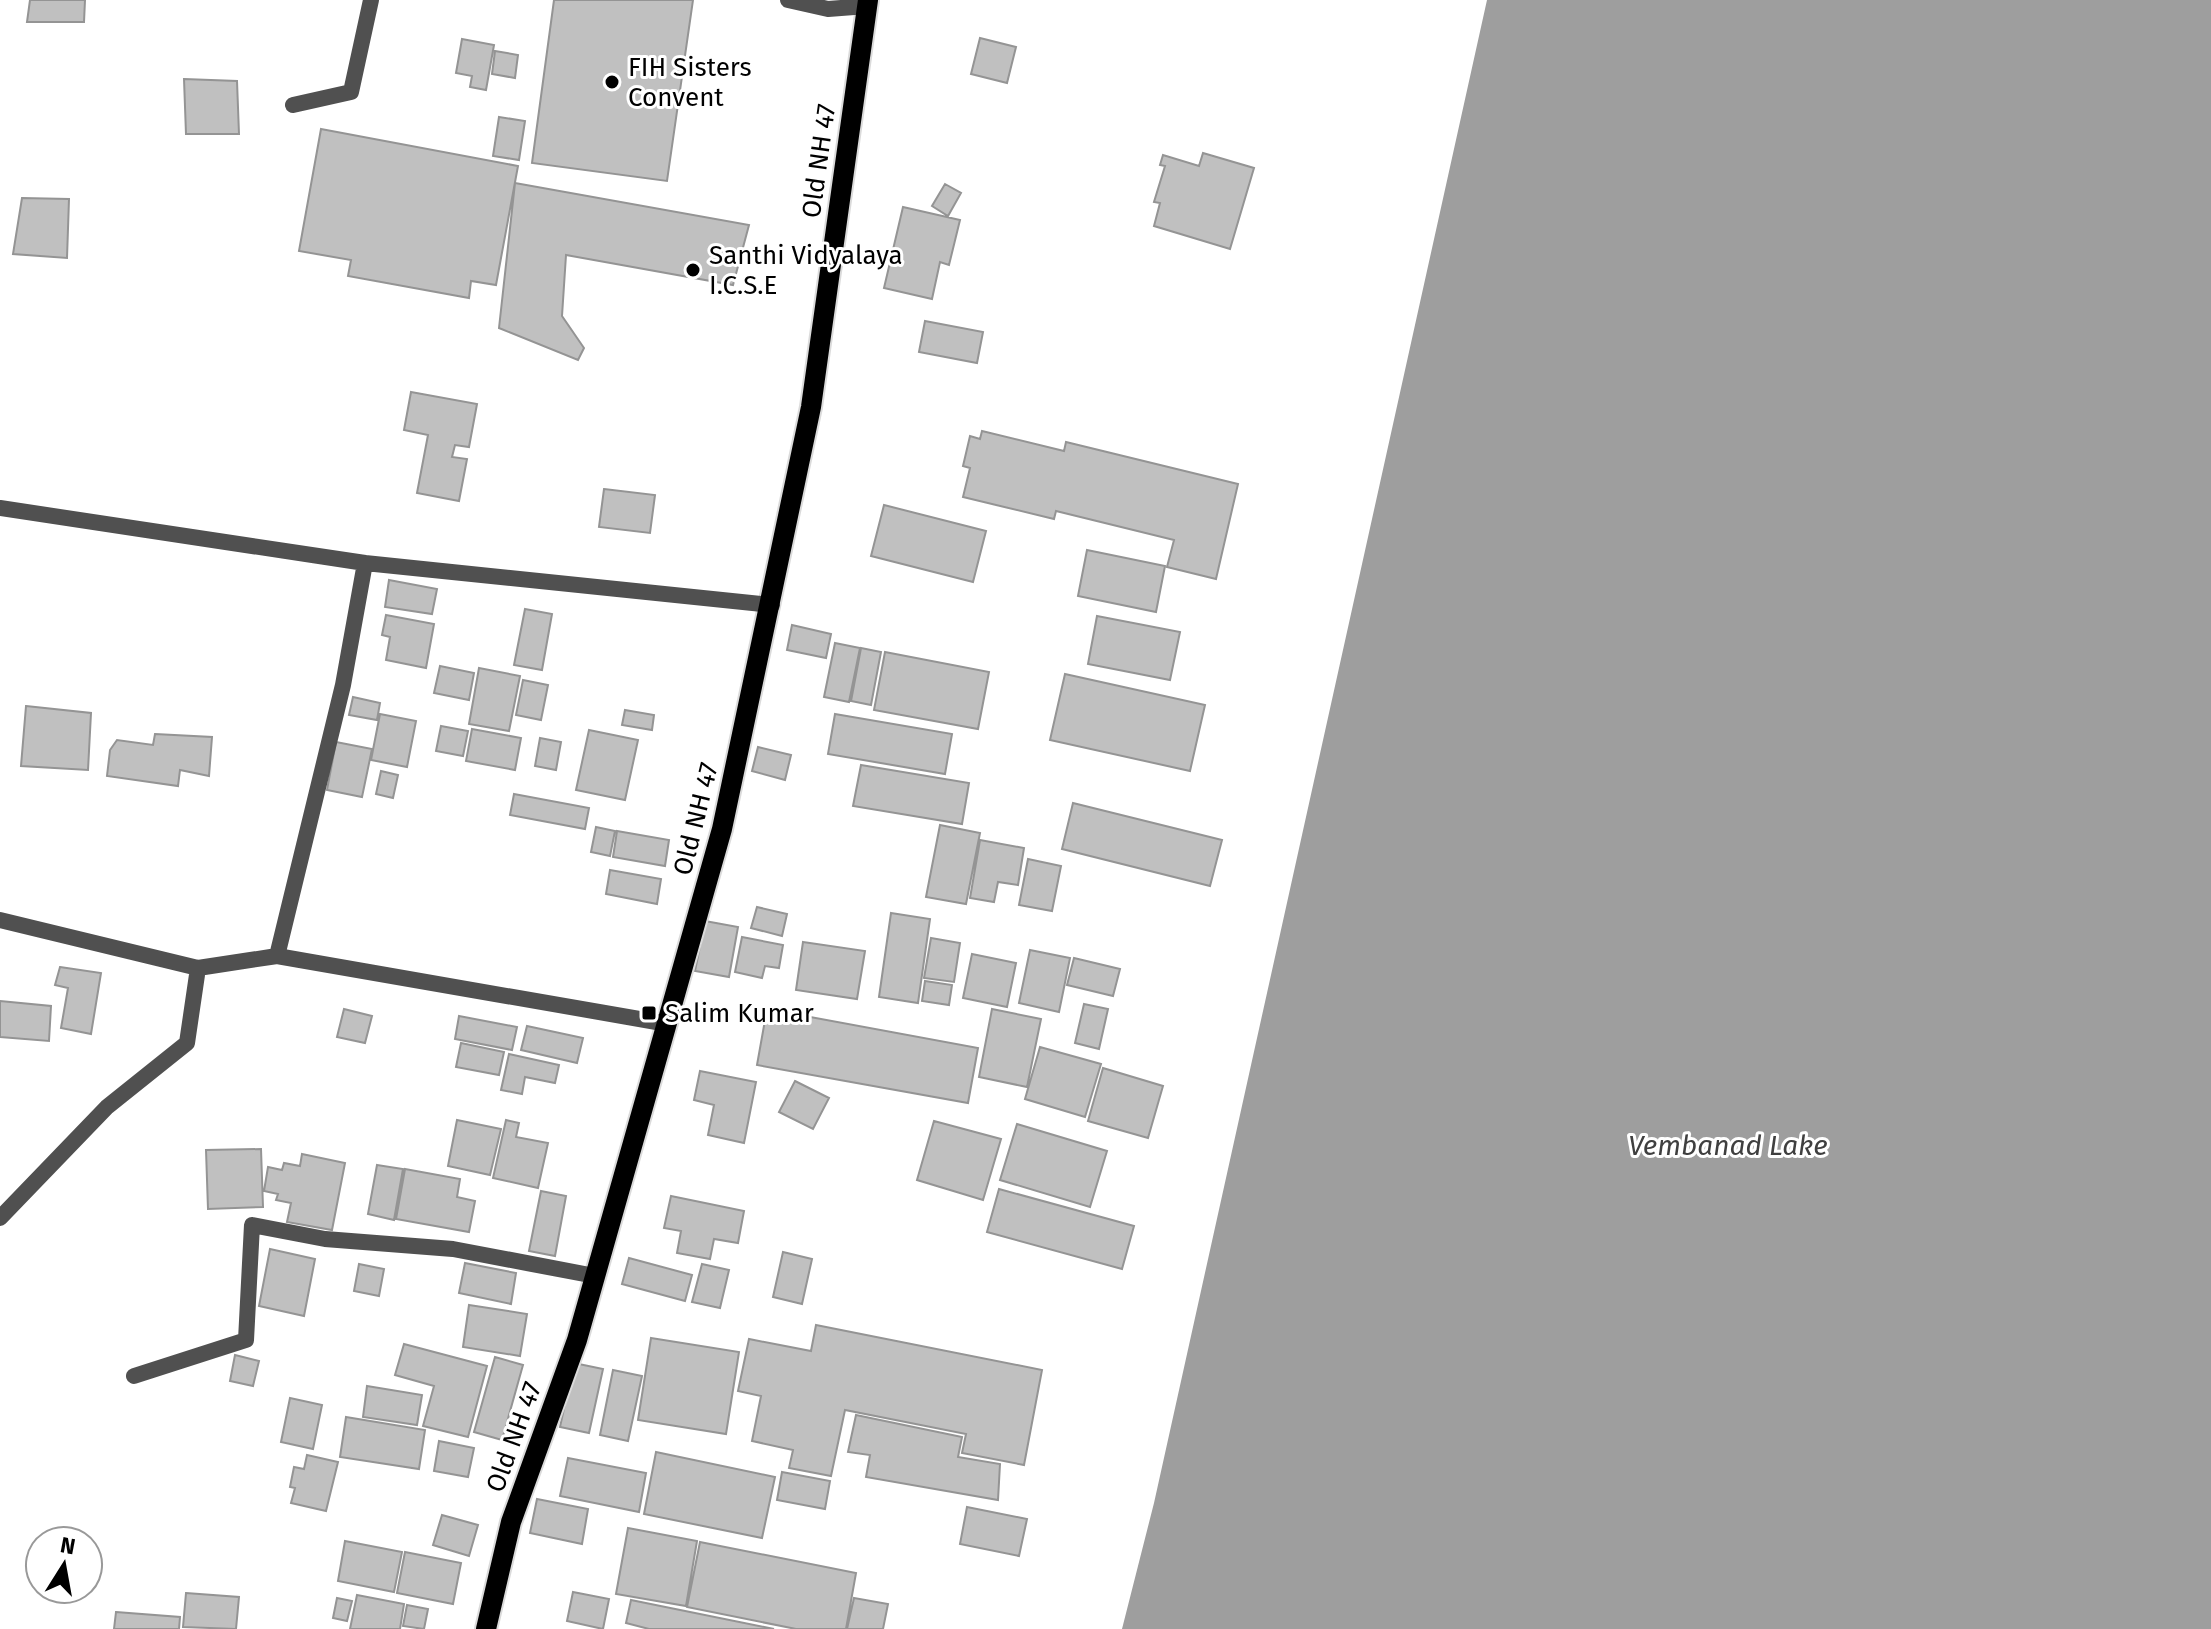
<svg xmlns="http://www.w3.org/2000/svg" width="2211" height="1629" viewBox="0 0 2211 1629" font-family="'Fira Sans',sans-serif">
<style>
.water{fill:#9e9e9e}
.building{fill:#c0c0c0;stroke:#949494;stroke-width:2}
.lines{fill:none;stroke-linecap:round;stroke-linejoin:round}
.primary-casing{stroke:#dbdbdb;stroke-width:24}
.street{stroke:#505050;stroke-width:16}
.primary{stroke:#000;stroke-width:20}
.poi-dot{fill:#000;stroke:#fff;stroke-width:3}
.labels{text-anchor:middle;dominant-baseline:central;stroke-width:6;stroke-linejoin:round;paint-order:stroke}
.poi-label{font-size:26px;fill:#000;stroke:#fff;text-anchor:start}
.street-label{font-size:26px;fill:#000;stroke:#fff}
.water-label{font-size:28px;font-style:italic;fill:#3f3f3f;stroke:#fff}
</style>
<rect width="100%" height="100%" fill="#fff"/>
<!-- water -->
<path class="water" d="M 1487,0 L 2211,0 L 2211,1629 L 1122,1629 L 1154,1503 Z"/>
<!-- building -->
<path class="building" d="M 30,0 L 85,0 L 84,22 L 27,22 Z
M 554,0 L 693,0 L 667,181 L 532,163 Z
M 980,38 L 1016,47 L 1007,83 L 971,74 Z
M 462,39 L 494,45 L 486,90 L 470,87 L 472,76 L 456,73 Z
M 495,51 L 518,55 L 515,78 L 492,74 Z
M 184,79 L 237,81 L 239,134 L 186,134 Z
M 499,117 L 525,121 L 519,160 L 493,156 Z
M 321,129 L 518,166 L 496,285 L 471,281 L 469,298 L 348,276 L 351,260 L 299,251 Z
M 1203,153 L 1254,168 L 1230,249 L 1154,226 L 1160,203 L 1154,202 L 1165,166 L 1160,165 L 1163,155 L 1199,166 Z
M 515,183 L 749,225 L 733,285 L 566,255 L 562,316 L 584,348 L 578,360 L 499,328 Z
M 945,184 L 961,193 L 948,216 L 932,206 Z
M 22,198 L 69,199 L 67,258 L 13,254 Z
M 903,207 L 960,220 L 949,265 L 940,262 L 932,299 L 884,288 Z
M 925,321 L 983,332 L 977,363 L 919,352 Z
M 411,392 L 477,404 L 469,447 L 455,445 L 452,457 L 467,459 L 459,501 L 417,493 L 428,435 L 404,430 Z
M 982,431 L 1064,451 L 1066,442 L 1238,484 L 1216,579 L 1167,567 L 1174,540 L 1056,511 L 1054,519 L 963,497 L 970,468 L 963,466 L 970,436 L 980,439 Z
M 604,489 L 655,495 L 650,533 L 599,527 Z
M 884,505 L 986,531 L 973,582 L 871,556 Z
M 1087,550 L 1165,566 L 1156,612 L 1078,596 Z
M 389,580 L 437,589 L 432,614 L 385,607 Z
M 525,609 L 552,614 L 542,670 L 514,665 Z
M 386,615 L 434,624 L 426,668 L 386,660 L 390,637 L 382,635 Z
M 1097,616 L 1180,632 L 1170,680 L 1088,664 Z
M 792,625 L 831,634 L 826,658 L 787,650 Z
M 835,643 L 860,648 L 849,702 L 824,697 Z
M 861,648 L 881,652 L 871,705 L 851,701 Z
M 885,652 L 989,672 L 978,729 L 874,710 Z
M 440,666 L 474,673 L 469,700 L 434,693 Z
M 479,668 L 520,676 L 509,731 L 469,724 Z
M 1065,674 L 1205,705 L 1190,771 L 1050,740 Z
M 523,680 L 548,685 L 541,720 L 516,715 Z
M 353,697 L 380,703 L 377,720 L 349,715 Z
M 26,706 L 91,713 L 88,770 L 21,766 Z
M 625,710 L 654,715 L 652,730 L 622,725 Z
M 380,714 L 416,721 L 407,767 L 371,760 Z
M 835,714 L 952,734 L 945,774 L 828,754 Z
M 441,726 L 468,731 L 463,756 L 436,751 Z
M 472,729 L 521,738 L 515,770 L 466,761 Z
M 589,730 L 638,740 L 625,800 L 576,790 Z
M 155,734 L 212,737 L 209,776 L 180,770 L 178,786 L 107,776 L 110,750 L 117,740 L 153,745 Z
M 540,738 L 561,742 L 556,770 L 535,766 Z
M 336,742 L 372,749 L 362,797 L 327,790 Z
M 758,747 L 791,755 L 785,780 L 752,771 Z
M 861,765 L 969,783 L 962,824 L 853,806 Z
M 381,771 L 398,775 L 393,798 L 376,794 Z
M 514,794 L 589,808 L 585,829 L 510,815 Z
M 1073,803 L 1222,840 L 1210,886 L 1062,849 Z
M 940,825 L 980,833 L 966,904 L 926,897 Z
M 596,827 L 615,831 L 610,856 L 591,852 Z
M 617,831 L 669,840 L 665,866 L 613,857 Z
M 980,840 L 1024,848 L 1018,885 L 998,882 L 994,902 L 970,898 Z
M 1028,859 L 1061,866 L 1052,911 L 1019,905 Z
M 610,870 L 661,879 L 657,904 L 606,894 Z
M 757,907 L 787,914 L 782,936 L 751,928 Z
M 891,913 L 930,919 L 918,1003 L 879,997 Z
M 705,921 L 738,927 L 729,977 L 695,971 Z
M 742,937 L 783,945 L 779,968 L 765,966 L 762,978 L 735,972 Z
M 931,938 L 960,943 L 954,982 L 924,978 Z
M 803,942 L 865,951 L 857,999 L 796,990 Z
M 1030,950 L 1070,958 L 1059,1012 L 1019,1003 Z
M 972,954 L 1016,963 L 1007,1007 L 963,998 Z
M 1074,958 L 1120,969 L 1113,996 L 1067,985 Z
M 60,967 L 101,973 L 91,1034 L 61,1028 L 68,988 L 55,985 Z
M 925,981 L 952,985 L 949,1005 L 922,1001 Z
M 0,1001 L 51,1006 L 49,1041 L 0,1037 Z
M 1084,1004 L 1108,1009 L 1099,1049 L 1075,1043 Z
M 344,1009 L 372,1016 L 365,1043 L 337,1037 Z
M 767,1009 L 978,1048 L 968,1103 L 757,1065 Z
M 992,1009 L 1041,1019 L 1027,1087 L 979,1077 Z
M 459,1016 L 517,1027 L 512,1050 L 455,1039 Z
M 527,1026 L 583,1038 L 577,1063 L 521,1050 Z
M 461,1043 L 504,1052 L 499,1075 L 456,1067 Z
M 1040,1047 L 1101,1064 L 1085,1117 L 1025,1099 Z
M 509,1054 L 559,1065 L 555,1083 L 525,1077 L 522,1094 L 501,1090 Z
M 1103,1068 L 1163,1086 L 1148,1138 L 1088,1121 Z
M 700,1071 L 756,1082 L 744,1143 L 708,1135 L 714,1105 L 694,1100 Z
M 795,1081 L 829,1098 L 813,1129 L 779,1112 Z
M 457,1120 L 501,1129 L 490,1175 L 448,1166 Z
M 506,1120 L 519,1123 L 516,1137 L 548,1143 L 538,1188 L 493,1178 Z
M 934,1121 L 1001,1139 L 983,1200 L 917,1180 Z
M 1017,1124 L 1107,1151 L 1090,1207 L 1000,1180 Z
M 261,1149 L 263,1207 L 208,1209 L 206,1150 Z
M 302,1154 L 345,1163 L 332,1230 L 287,1222 L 291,1203 L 276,1200 L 278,1194 L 264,1191 L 268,1167 L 282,1170 L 284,1163 L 300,1166 Z
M 377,1165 L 403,1169 L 394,1220 L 368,1214 Z
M 405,1169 L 460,1179 L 457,1197 L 475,1201 L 469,1232 L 396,1219 Z
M 999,1189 L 1134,1226 L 1122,1269 L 987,1232 Z
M 541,1191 L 566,1196 L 555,1256 L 529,1251 Z
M 671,1196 L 744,1211 L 738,1243 L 714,1239 L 710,1259 L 677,1253 L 681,1231 L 664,1228 Z
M 270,1249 L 315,1259 L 304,1316 L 259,1306 Z
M 783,1252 L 812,1259 L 802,1304 L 773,1297 Z
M 629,1258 L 692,1275 L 685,1301 L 622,1284 Z
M 465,1263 L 516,1273 L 511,1304 L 459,1293 Z
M 359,1264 L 384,1269 L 379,1296 L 354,1291 Z
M 702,1264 L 729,1270 L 720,1308 L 692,1302 Z
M 469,1305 L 527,1314 L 520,1356 L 463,1347 Z
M 816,1325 L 1042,1370 L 1024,1465 L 962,1453 L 966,1434 L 845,1410 L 831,1476 L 789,1468 L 793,1450 L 752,1441 L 761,1396 L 738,1391 L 749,1339 L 811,1351 Z
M 651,1338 L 739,1352 L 726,1434 L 638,1420 Z
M 404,1344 L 487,1366 L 468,1437 L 423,1426 L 434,1386 L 395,1375 Z
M 235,1355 L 259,1361 L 253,1386 L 230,1381 Z
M 495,1357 L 523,1365 L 502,1440 L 474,1432 Z
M 574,1363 L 603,1369 L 589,1433 L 560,1427 Z
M 613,1370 L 642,1376 L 628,1441 L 600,1435 Z
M 367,1386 L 422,1395 L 417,1425 L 363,1417 Z
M 290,1398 L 322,1405 L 313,1449 L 281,1442 Z
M 856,1415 L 962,1437 L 958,1457 L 1000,1464 L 998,1500 L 866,1477 L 870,1455 L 848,1452 Z
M 346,1417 L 425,1430 L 419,1469 L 340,1457 Z
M 439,1441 L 474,1448 L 468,1477 L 434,1471 Z
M 656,1452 L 775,1477 L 762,1538 L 644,1514 Z
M 307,1455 L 338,1462 L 326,1511 L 291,1503 L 295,1488 L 290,1487 L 294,1467 L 304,1469 Z
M 568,1458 L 646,1473 L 639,1512 L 560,1496 Z
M 782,1472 L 830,1481 L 825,1509 L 777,1500 Z
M 537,1499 L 588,1509 L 582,1544 L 530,1533 Z
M 967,1507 L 1027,1519 L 1019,1556 L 960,1544 Z
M 442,1515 L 478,1525 L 469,1556 L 433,1545 Z
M 628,1528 L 697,1541 L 686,1606 L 616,1594 Z
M 345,1541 L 402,1552 L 394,1592 L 338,1581 Z
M 700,1542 L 856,1573 L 846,1629 L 796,1629 L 687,1607 Z
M 405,1552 L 461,1563 L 453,1604 L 397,1593 Z
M 573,1592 L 609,1599 L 603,1629 L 567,1621 Z
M 186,1593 L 239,1597 L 236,1629 L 183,1627 Z
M 357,1595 L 404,1604 L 400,1629 L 350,1629 Z
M 337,1598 L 352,1601 L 347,1621 L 333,1618 Z
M 854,1598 L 888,1604 L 883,1629 L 847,1629 Z
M 631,1600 L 774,1629 L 649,1629 L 626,1623 Z
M 407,1605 L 428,1609 L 424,1629 L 403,1626 Z
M 116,1612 L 180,1617 L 179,1629 L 114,1629 Z"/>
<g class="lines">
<!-- primary casing -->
<g class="primary-casing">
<path id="primary" d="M 486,1629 L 511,1522 L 577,1340 L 722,829 L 811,407 L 868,0"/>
</g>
<!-- street -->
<path class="street" d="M 788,0 L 828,9 L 867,6
M 293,105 L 351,92 L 371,0
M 0,508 L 365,563
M 0,920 L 198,968
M 277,956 L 668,1024
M 0,1218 L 107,1107 L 187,1043 L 198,968 L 277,956 L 343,685 L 365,563 L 772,605
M 134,1376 L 246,1340 L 252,1225 L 325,1239 L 453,1249 L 595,1276"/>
<!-- primary -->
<use href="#primary" class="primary"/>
</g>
<!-- markers -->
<g class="poi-dot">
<circle cx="612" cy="82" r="8"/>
<circle cx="693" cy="270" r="8"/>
<rect x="641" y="1005" width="16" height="16" rx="4"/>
</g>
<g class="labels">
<!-- poi labels -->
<g class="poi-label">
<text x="628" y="67">FIH Sisters<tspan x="628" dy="30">Convent</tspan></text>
<text x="709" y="255">Santhi Vidyalaya<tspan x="709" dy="30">I.C.S.E</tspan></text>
<text x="665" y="1013">Salim Kumar</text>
</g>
<!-- street labels -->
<g class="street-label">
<text transform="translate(819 161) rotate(-82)">Old NH 47</text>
<text transform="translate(696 819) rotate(-76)">Old NH 47</text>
<text transform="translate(514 1437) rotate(-70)">Old NH 47</text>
</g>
<!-- water labels -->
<g class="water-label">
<text x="1728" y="1145">Vembanad Lake</text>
</g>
</g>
<!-- north arrow -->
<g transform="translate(64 1565) rotate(11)"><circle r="38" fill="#ffffff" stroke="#999999" stroke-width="2"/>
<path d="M0-6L14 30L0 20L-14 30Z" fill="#000000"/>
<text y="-12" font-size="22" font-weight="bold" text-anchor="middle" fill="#000000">N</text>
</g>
</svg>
